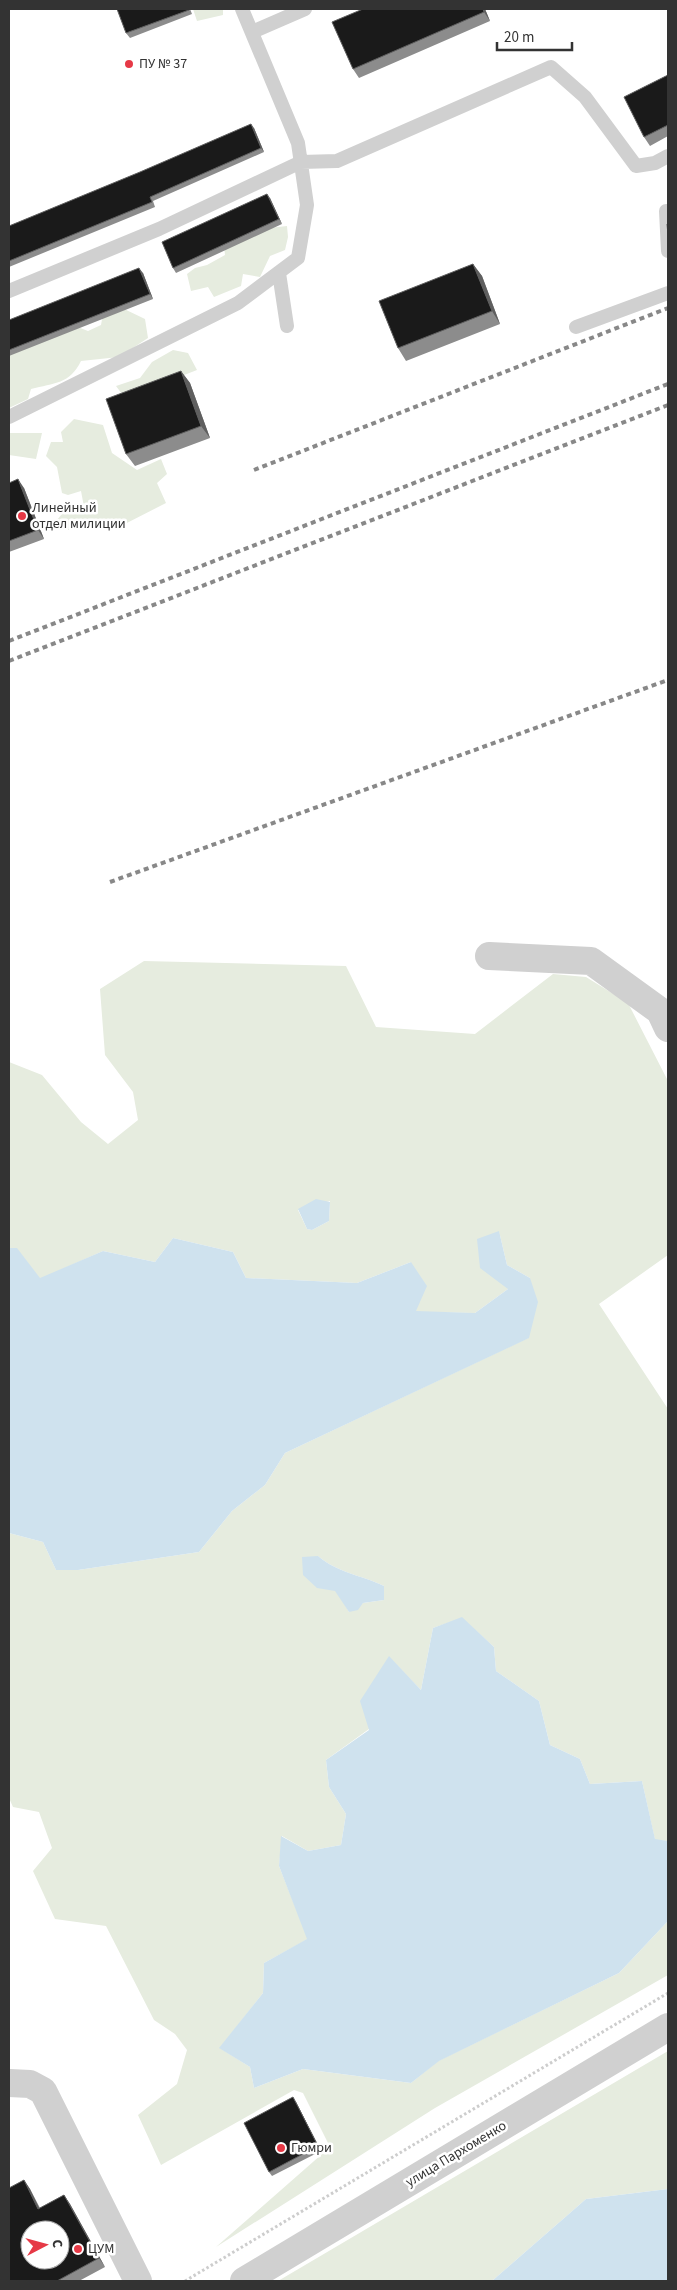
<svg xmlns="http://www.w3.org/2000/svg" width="677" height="2290" viewBox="0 0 677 2290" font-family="'Source Sans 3',sans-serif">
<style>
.green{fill:#e6ecdf;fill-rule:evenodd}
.water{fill:#cfe2ee}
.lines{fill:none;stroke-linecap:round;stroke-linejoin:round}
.path{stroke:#cdcdcd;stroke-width:3;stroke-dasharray:2.5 2.5;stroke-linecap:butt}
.service{stroke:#d0d0d0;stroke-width:14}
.minor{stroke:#d0d0d0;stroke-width:28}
.tertiary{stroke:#d0d0d0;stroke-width:28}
.rail{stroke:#888;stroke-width:4;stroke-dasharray:5 4;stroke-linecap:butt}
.wall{fill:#8c8c8c}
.shaded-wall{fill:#5f5f5f}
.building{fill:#1a1a1a;stroke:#5f5f5f;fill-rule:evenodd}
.poi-dot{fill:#e63946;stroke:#fff;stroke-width:2}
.labels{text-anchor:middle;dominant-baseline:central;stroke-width:5;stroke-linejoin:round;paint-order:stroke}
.poi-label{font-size:14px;fill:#333;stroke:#fff;text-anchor:start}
.street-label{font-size:14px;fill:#333;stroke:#fff}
</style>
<rect width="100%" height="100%" fill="#fff"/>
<!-- green -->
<path class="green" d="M 193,9 L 223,9 L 223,15 L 197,21 Z
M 287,226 L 288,237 L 285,250 L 270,256 L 260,277 L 243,274 L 241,286 L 214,297 L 208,287 L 191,291 L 187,274 L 195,268 L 207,265 L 225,255 L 224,245 L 269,228 Z
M 120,307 L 145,319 L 148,338 L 119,357 L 81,361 C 70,384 54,383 31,389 L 28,399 L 9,408 L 9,348 L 70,324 L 88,331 L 101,325 L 104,308 Z
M 173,350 L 188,353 L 197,370 L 125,398 L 116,386 L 140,378 L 152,362 Z
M 74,419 L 103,425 L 112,453 L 137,470 L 161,459 L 167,474 L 157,483 L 166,503 L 119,527 L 68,530 L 56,521 L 68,507 L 84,507 L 81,491 L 68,495 L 62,493 L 57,467 L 46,456 L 51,442 L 63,442 L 61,432 Z
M 9,433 L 42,433 L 36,459 L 9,455 Z
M 144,961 L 346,966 L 376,1027 L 475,1034 L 553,974 L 586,977 L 628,1003 L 668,1081 L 668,1255 L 599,1304 L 668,1409 L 668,1841 L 655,1840 L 642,1781 L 590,1784 L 580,1759 L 550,1745 L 539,1701 L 496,1671 L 494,1647 L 462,1618 L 433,1628 L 421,1690 L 389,1657 L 369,1729 L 326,1760 L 329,1787 L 346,1814 L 341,1845 L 308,1851 L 282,1836 L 279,1866 L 308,1939 L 264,1963 L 263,1993 L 220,2048 L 250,2067 L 254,2088 L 303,2069 L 411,2083 L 438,2061 L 619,1973 L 668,1921 L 668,1975 L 435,2108 L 216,2247 L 330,2147 L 303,2093 L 294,2090 L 161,2165 L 138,2115 L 177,2084 L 187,2050 L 175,2034 L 154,2020 L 106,1926 L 55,1919 L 33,1871 L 52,1848 L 39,1812 L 13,1807 L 9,1798 L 9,1533 L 43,1542 L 56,1570 L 78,1570 L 199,1552 L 232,1511 L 265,1485 L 285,1453 L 528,1338 L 530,1278 L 507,1265 L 499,1231 L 508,1289 L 475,1313 L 416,1312 L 411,1262 L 357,1283 L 246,1278 L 233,1252 L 173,1238 L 155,1262 L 103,1251 L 40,1279 L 17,1249 L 9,1248 L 9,1062 L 42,1075 L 81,1122 L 108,1144 L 138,1120 L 133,1092 L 105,1055 L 100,989 ZM 330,1201 L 329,1221 L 312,1230 L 307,1229 L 298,1210 ZM 318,1556 C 338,1573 361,1575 384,1586 L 384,1600 L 363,1603 L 349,1612 Z
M 668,2051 L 668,2189 L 586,2199 L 492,2281 L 278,2281 Z"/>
<!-- water -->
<path class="water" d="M 316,1199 L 330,1202 L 329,1221 L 312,1230 L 307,1229 L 298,1209 Z
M 499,1231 L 507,1265 L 530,1278 L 538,1302 L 529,1338 L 285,1453 L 265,1485 L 232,1511 L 199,1552 L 78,1570 L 56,1570 L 43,1542 L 9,1533 L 9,1248 L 17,1248 L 40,1278 L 103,1251 L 155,1262 L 173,1238 L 233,1252 L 246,1278 L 357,1283 L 411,1262 L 427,1286 L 416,1311 L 475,1313 L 508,1289 L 480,1268 L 477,1239 Z
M 318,1556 C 338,1573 361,1575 384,1586 L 384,1600 L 363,1603 L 358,1610 L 349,1612 L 335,1591 L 317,1588 L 303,1575 L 302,1557 Z
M 462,1617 L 494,1647 L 496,1671 L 539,1701 L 550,1745 L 580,1759 L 590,1784 L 642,1781 L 655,1839 L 668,1841 L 668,1921 L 619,1973 L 439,2061 L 411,2083 L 303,2069 L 254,2088 L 250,2067 L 219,2048 L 263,1993 L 264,1963 L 307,1939 L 279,1866 L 281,1836 L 308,1851 L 341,1845 L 346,1814 L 329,1787 L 326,1760 L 369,1730 L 360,1701 L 389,1656 L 421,1690 L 433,1628 Z
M 668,2189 L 668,2281 L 492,2281 L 586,2199 Z"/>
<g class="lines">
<!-- path -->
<path class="path" d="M 185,2281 L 668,1993"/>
<!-- service -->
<path class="service" d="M 252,32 L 305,9
M 668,211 L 666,211 L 668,251
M 279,273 L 287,326
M 9,291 L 159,229 L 301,162 L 337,161 L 551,67 L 585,97 L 636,166 L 655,163 L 668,156
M 576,327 L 668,293
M 9,417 L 238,303 L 298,258 L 307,205 L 298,143 L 242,9"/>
<!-- minor -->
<path class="minor" d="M 489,956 L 591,961 L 660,1011 L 668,1028
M 9,2083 L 30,2084 L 43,2091 L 138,2281"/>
<!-- tertiary -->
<path class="tertiary" d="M 244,2281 L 668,2027"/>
<!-- rail -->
<path class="rail" d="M 254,470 L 668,308
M 9,641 L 668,384
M 9,661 L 668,405
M 110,882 L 668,680"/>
</g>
<!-- wall -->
<path class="wall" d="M 190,9 L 192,14 L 130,38 L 126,33 Z
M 363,9 L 485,9 L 490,21 L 359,78 L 353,69 Z
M 668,75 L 668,136 L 650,146 L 644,137 Z
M 254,128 L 264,152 L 153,201 L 155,207 L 9,267 L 9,226 Z
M 270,198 L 282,224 L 176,273 L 173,268 Z
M 473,264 L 482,276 L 500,324 L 406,361 L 398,348 Z
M 143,273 L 153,299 L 9,356 L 9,320 Z
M 181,371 L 190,383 L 210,438 L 135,466 L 126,454 Z
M 9,483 L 24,488 L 44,539 L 9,552 Z
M 296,2102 L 321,2151 L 272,2176 L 269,2172 Z
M 24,2180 L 30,2189 L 40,2208 L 64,2195 L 70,2204 L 105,2267 L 79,2281 L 9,2281 Z"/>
<!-- shaded-wall -->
<path class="shaded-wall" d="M 483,9 L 485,9 L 490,21 L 484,12 Z
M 251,124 L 254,128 L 264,152 L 261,148 Z
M 267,194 L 270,198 L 282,224 L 279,219 Z
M 473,264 L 482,276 L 500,324 L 492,311 Z
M 139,268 L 143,273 L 153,299 L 150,294 Z
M 181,371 L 190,383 L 210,438 L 201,426 Z
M 18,479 L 24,488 L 44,539 L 38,530 Z
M 293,2097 L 296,2102 L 321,2151 L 318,2146 Z
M 24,2180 L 30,2189 L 44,2218 L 38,2209 Z
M 64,2195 L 70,2204 L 105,2267 L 99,2258 Z"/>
<!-- building -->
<path class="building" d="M 117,9 L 188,9 L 189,10 L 126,33 Z
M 363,9 L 483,9 L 484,12 L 353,69 L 332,22 Z
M 668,75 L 668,125 L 644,137 L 624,97 Z
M 251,124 L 261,148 L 150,197 L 152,202 L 9,261 L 9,226 L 140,172 Z
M 267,194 L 279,219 L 173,268 L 162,242 Z
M 668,223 L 668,235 L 667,224 Z
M 473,264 L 492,311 L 398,348 L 379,301 Z
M 139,268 L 150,294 L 9,350 L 9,320 Z
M 181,371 L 201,426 L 126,454 L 106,399 Z
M 18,479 L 38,530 L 9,541 L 9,483 Z
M 293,2097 L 318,2146 L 269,2172 L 244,2123 Z
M 24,2180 L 38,2209 L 64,2195 L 99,2258 L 57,2281 L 9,2281 L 9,2188 ZM 30,2230 L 60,2230 L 60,2260 L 30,2260 Z"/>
<!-- markers -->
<g class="poi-dot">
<circle cx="129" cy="64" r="5"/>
<circle cx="22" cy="516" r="5"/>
<circle cx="281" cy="2148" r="5"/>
<circle cx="78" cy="2249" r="5"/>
</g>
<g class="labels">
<!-- poi labels -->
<g class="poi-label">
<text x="139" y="64">ПУ № 37</text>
<text x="32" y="508">Линейный<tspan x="32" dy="16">отдел милиции</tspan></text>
<text x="291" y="2148">Гюмри</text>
<text x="88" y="2249">ЦУМ</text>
</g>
<!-- street labels -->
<g class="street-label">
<text transform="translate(456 2154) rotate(-31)">улица Пархоменко</text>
</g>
</g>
<!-- border -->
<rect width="677" height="2290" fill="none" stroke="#333333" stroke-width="20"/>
<!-- north arrow -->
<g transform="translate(45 2245) rotate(84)"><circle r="24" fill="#ffffff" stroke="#adadad"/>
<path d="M0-4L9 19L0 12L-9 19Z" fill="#e63946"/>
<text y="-8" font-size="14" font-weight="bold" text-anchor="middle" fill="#333333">С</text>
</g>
<!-- scale -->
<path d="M497 42v8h75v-8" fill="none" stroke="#333333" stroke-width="2.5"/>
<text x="504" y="42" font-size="15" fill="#333333" stroke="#ffffff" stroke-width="4" paint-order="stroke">20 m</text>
</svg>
